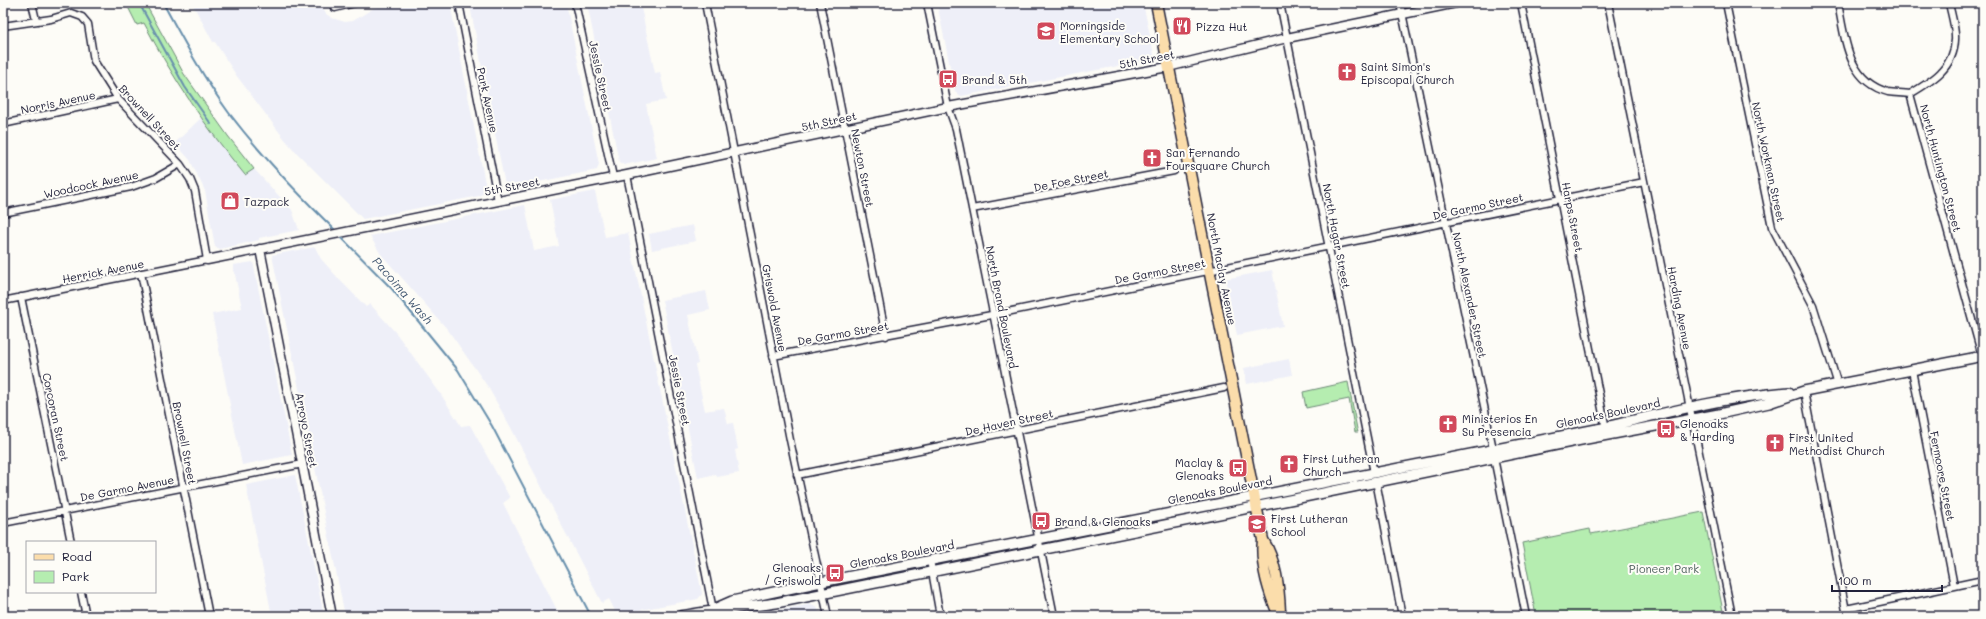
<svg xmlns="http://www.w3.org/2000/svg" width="1986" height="619" viewBox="0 0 1986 619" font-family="Mali,sans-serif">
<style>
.built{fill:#eeeff8}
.green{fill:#b5edb0;stroke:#6c8876}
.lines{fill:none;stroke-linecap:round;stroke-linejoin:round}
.stream{stroke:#678fac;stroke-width:2}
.minor-casing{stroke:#22223b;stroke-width:9}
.tertiary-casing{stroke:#22223b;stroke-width:11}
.secondary-casing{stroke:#22223b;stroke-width:12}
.primary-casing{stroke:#22223b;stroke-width:13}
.minor{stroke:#fdfcf7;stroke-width:6}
.tertiary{stroke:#fdfcf7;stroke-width:8}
.secondary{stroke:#fdfcf7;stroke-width:9}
.primary{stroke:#fbddab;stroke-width:10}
.labels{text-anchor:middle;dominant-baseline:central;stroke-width:4;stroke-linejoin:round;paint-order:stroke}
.poi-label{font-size:11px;fill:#22223b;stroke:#fdfcf7;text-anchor:start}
.street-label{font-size:11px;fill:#22223b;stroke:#fdfcf7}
.park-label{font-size:11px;fill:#4e5f5e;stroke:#fdfcf7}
.water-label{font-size:12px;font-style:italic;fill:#445973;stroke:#fdfcf7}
</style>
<rect width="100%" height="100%" fill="#fdfcf7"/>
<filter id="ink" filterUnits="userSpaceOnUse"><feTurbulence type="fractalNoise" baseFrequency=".025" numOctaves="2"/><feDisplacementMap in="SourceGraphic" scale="8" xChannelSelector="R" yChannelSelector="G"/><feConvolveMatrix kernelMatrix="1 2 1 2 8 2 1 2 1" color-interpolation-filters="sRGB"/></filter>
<g filter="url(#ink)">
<!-- built -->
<path class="built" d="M 192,3 L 321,3 L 321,6 L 326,14 L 332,18 L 345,22 L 353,21 L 374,8 L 399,3 L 450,3 L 486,188 L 485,192 L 479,196 L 363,219 L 294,150 L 283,137 L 236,75 L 215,42 L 213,42 Z
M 467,3 L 566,3 L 599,164 L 597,170 L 509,188 L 505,185 L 470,6 L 468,6 Z
M 587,3 L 640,3 L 655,73 L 660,72 L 666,100 L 646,104 L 657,158 L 624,165 L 619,162 Z
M 937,3 L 1143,3 L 1155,59 L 961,96 L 955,91 Z
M 201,118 L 245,175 L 254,169 L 292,210 L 299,230 L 259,238 L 259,240 L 220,249 L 215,247 L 205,191 L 190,160 L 175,143 Z
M 595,191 L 605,237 L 628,233 L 702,594 L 698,599 L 640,610 L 621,616 L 607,616 L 615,611 L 609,599 L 602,603 L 510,426 L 488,387 L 448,330 L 380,253 L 370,236 L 525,205 L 534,251 L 559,246 L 550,200 Z
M 693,225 L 696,241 L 652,250 L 649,234 Z
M 315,247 L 321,259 L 338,278 L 366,307 L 370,304 L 396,333 L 440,393 L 461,426 L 470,425 L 510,498 L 503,503 L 560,616 L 345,616 L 272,255 Z
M 253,262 L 292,455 L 242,465 L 212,314 L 242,308 L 233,265 Z
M 1272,270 L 1283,326 L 1237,335 L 1225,279 Z
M 706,291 L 710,310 L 688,315 L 698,364 L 695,365 L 705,411 L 724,408 L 728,424 L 733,423 L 738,449 L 735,450 L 739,473 L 717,477 L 716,474 L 698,478 L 662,300 Z
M 1289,359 L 1292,375 L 1247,384 L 1244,368 Z
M 295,475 L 306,528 L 324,616 L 272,616 L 246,485 Z
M 811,604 L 817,607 L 820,616 L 749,616 Z"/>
<!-- green -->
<path class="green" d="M 126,3 L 145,3 L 184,74 L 228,136 L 254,169 L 245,175 C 206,128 172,77 144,23 L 137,25 Z
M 1348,382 L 1357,429 L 1358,432 L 1355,432 L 1349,399 L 1306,408 L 1303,392 Z
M 1703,512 L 1724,616 L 1536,616 L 1522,543 L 1590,529 L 1591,534 Z"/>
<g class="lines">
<!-- stream -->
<path class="stream" d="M 139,3 L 185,87 L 211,124
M 163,3 C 183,40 204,79 229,113 C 261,155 298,194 336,231
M 340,236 L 392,289 L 458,370 L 492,426 L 591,616"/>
<!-- minor casing -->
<g class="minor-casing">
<path id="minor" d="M 32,3 L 36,20
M 334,3 L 335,8 L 355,3
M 459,3 L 498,201
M 575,3 L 613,177
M 705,3 L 790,440 L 828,616
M 820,3 L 886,336
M 927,3 L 948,107 L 956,129 L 1054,616
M 1280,3 L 1374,473
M 1400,3 L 1493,449
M 1521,3 L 1606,429
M 1608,3 L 1732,616
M 1726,3 L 1772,227 L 1813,305 L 1838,385
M 1838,3 C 1845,38 1847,81 1888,92 C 1895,93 1903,93 1910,94
M 1949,3 C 1951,14 1956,28 1955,40 C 1954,68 1932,81 1910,94 L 1982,356
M 3,26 L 51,19 L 71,13 L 82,17 L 88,24 L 94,61 L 118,99 L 180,164 L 190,179 L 195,191 L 207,260 L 3,301
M 3,124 L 118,99
M 627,175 L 713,610
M 972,209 L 1174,171
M 3,213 L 131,187 L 156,178 L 180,164
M 141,273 L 209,616
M 21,297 L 71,542
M 773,356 L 1002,313 L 1644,182
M 1912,370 L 1954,586
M 1804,391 L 1847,616
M 1494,458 L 1526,616
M 797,475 L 1224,388
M 1376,481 L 1402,616
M 3,523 L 303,464
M 930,560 L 940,616
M 81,592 L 86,616
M 1846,609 L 1983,580"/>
</g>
<!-- tertiary casing -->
<g class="tertiary-casing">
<path id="tertiary" d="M 260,249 L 332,616
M 207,260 L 627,175 L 948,107 L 1168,67 L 1287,38 L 1456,3"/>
</g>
<!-- secondary casing -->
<g class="secondary-casing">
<path id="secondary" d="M 716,608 L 732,601 L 821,582 L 1597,429 C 1660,414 1724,397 1789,392
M 681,616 C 713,610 744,608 776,603 L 1304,497 L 1581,440 L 1719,414 L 1769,403 L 1804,391 L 1983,356"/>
</g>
<!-- primary casing -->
<g class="primary-casing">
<path id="primary" d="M 1156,3 L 1263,540 C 1260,565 1269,593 1279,616
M 1263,540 C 1276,561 1279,587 1280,612"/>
</g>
<!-- minor -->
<use href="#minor" class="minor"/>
<!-- tertiary -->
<use href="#tertiary" class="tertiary"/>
<!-- secondary -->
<use href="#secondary" class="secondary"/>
<!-- primary -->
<use href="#primary" class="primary"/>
</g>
</g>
<!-- icons -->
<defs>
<g id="restaurant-square" transform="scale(1)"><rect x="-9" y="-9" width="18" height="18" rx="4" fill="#d1495b" stroke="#fdfcf7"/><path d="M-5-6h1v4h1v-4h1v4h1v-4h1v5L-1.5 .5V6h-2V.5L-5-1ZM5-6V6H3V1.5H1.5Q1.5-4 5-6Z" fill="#fff"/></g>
<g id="school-square" transform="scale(1)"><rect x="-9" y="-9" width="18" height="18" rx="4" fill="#d1495b" stroke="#fdfcf7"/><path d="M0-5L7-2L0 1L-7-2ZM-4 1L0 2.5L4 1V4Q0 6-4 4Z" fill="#fff"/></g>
<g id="church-square" transform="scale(1)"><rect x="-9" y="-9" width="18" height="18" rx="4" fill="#d1495b" stroke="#fdfcf7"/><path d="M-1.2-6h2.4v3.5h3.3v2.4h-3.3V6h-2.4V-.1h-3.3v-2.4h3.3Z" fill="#fff"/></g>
<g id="bus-square" transform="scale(1)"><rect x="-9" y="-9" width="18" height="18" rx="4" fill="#d1495b" stroke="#fdfcf7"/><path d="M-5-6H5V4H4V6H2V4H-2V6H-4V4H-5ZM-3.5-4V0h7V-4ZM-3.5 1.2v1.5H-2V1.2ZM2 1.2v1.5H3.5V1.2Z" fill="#fff"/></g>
<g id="shop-square" transform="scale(1)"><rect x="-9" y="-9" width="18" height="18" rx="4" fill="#d1495b" stroke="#fdfcf7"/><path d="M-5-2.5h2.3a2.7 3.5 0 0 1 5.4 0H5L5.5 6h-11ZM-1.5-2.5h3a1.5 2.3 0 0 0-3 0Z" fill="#fff"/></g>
</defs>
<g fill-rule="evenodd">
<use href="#restaurant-square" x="1182" y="26"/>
<use href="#school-square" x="1046" y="31"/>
<use href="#church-square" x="1347" y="72"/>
<use href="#bus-square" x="948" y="79"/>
<use href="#church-square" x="1152" y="158"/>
<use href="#shop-square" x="230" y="201"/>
<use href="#church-square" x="1448" y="424"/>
<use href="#bus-square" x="1666" y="429"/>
<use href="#church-square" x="1775" y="443"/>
<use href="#church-square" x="1289" y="464"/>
<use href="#bus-square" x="1238" y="468"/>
<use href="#bus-square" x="1041" y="521"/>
<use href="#school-square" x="1257" y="524"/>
<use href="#bus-square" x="835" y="573"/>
</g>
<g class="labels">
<!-- poi labels -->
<g class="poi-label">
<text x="1060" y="25">Morningside<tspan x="1060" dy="13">Elementary School</tspan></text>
<text x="1196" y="26">Pizza Hut</text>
<text x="1361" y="66">Saint Simon's<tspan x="1361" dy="13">Episcopal Church</tspan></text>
<text x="962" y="79">Brand &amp; 5th</text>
<text x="1166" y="152">San Fernando<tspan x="1166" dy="13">Foursquare Church</tspan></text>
<text x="244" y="201">Tazpack</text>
<text x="1462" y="418">Ministerios En<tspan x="1462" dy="13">Su Presencia</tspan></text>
<text x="1680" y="423">Glenoaks<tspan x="1680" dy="13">&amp; Harding</tspan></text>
<text x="1789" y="437">First United<tspan x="1789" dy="13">Methodist Church</tspan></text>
<text x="1303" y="458">First Lutheran<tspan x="1303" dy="13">Church</tspan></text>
<text x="1224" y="462" text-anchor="end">Maclay &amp;<tspan x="1224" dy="13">Glenoaks</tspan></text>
<text x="1271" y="518">First Lutheran<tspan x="1271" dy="13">School</tspan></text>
<text x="1055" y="521">Brand &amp; Glenoaks</text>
<text x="821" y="567" text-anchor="end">Glenoaks<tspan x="821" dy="13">/ Griswold</tspan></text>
</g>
<!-- street labels -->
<g class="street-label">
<text transform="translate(1147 59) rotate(-11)">5th Street</text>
<text transform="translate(601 76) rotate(78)">Jessie Street</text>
<text transform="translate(488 100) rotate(78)">Park Avenue</text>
<text transform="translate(58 102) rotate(-12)">Norris Avenue</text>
<text transform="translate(150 117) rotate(47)">Brownell Street</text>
<text transform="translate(829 121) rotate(-12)">5th Street</text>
<text transform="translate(1769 162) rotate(78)">North Workman Street</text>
<text transform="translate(863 168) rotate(79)">Newton Street</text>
<text transform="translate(1941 168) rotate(75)">North Huntington Street</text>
<text transform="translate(1071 180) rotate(-11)">De Foe Street</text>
<text transform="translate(91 184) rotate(-12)">Woodcock Avenue</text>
<text transform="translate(512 186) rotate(-11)">5th Street</text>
<text transform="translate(1478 206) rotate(-12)">De Garmo Street</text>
<text transform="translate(1573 217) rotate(79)">Harps Street</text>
<text transform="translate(1337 236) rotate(79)">North Hagar Street</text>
<text transform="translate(1222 269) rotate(79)">North Maclay Avenue</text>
<text transform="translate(103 271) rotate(-11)">Herrick Avenue</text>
<text transform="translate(1160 271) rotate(-11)">De Garmo Street</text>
<text transform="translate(1470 295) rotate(78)">North Alexander Street</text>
<text transform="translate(1002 307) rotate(79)">North Brand Boulevard</text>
<text transform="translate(775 308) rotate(79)">Griswold Avenue</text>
<text transform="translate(1680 308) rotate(79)">Harding Avenue</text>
<text transform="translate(843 333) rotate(-10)">De Garmo Street</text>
<text transform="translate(680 390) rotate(79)">Jessie Street</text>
<text transform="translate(1608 413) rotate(-12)">Glenoaks Boulevard</text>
<text transform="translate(56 417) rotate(78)">Corcoran Street</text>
<text transform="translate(1009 422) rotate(-12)">De Haven Street</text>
<text transform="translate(307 430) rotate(79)">Arroyo Street</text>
<text transform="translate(185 443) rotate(79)">Brownell Street</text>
<text transform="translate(1943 476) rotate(79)">Fermoore Street</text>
<text transform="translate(127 488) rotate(-11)">De Garmo Avenue</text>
<text transform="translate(1220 490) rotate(-11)">Glenoaks Boulevard</text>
<text transform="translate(902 554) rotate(-11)">Glenoaks Boulevard</text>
</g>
<!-- park labels -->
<g class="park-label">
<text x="1664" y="568">Pioneer Park</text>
</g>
<!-- water labels -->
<g class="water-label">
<text transform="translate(403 290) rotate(49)">Pacoima Wash</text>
</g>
</g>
<!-- margin -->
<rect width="1986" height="619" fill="none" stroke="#fdfcf7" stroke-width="16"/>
<rect x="8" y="8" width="1970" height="603" fill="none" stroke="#22223b" stroke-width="1.5" filter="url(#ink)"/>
<!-- legend -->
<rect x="26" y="541" width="130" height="52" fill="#fdfcf7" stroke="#a5a5ac"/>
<rect x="34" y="554" width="20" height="6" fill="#fbddab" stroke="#a5a5ac"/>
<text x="62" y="561" font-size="12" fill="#22223b">Road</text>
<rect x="34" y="571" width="20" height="12" fill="#b5edb0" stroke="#a5a5ac"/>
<text x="62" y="581" font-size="12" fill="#22223b">Park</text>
<!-- scale -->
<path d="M1832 585v6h110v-6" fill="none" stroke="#22223b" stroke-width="2"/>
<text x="1838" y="585" font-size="12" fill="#22223b" stroke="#fdfcf7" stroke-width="3" paint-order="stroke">100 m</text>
</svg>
